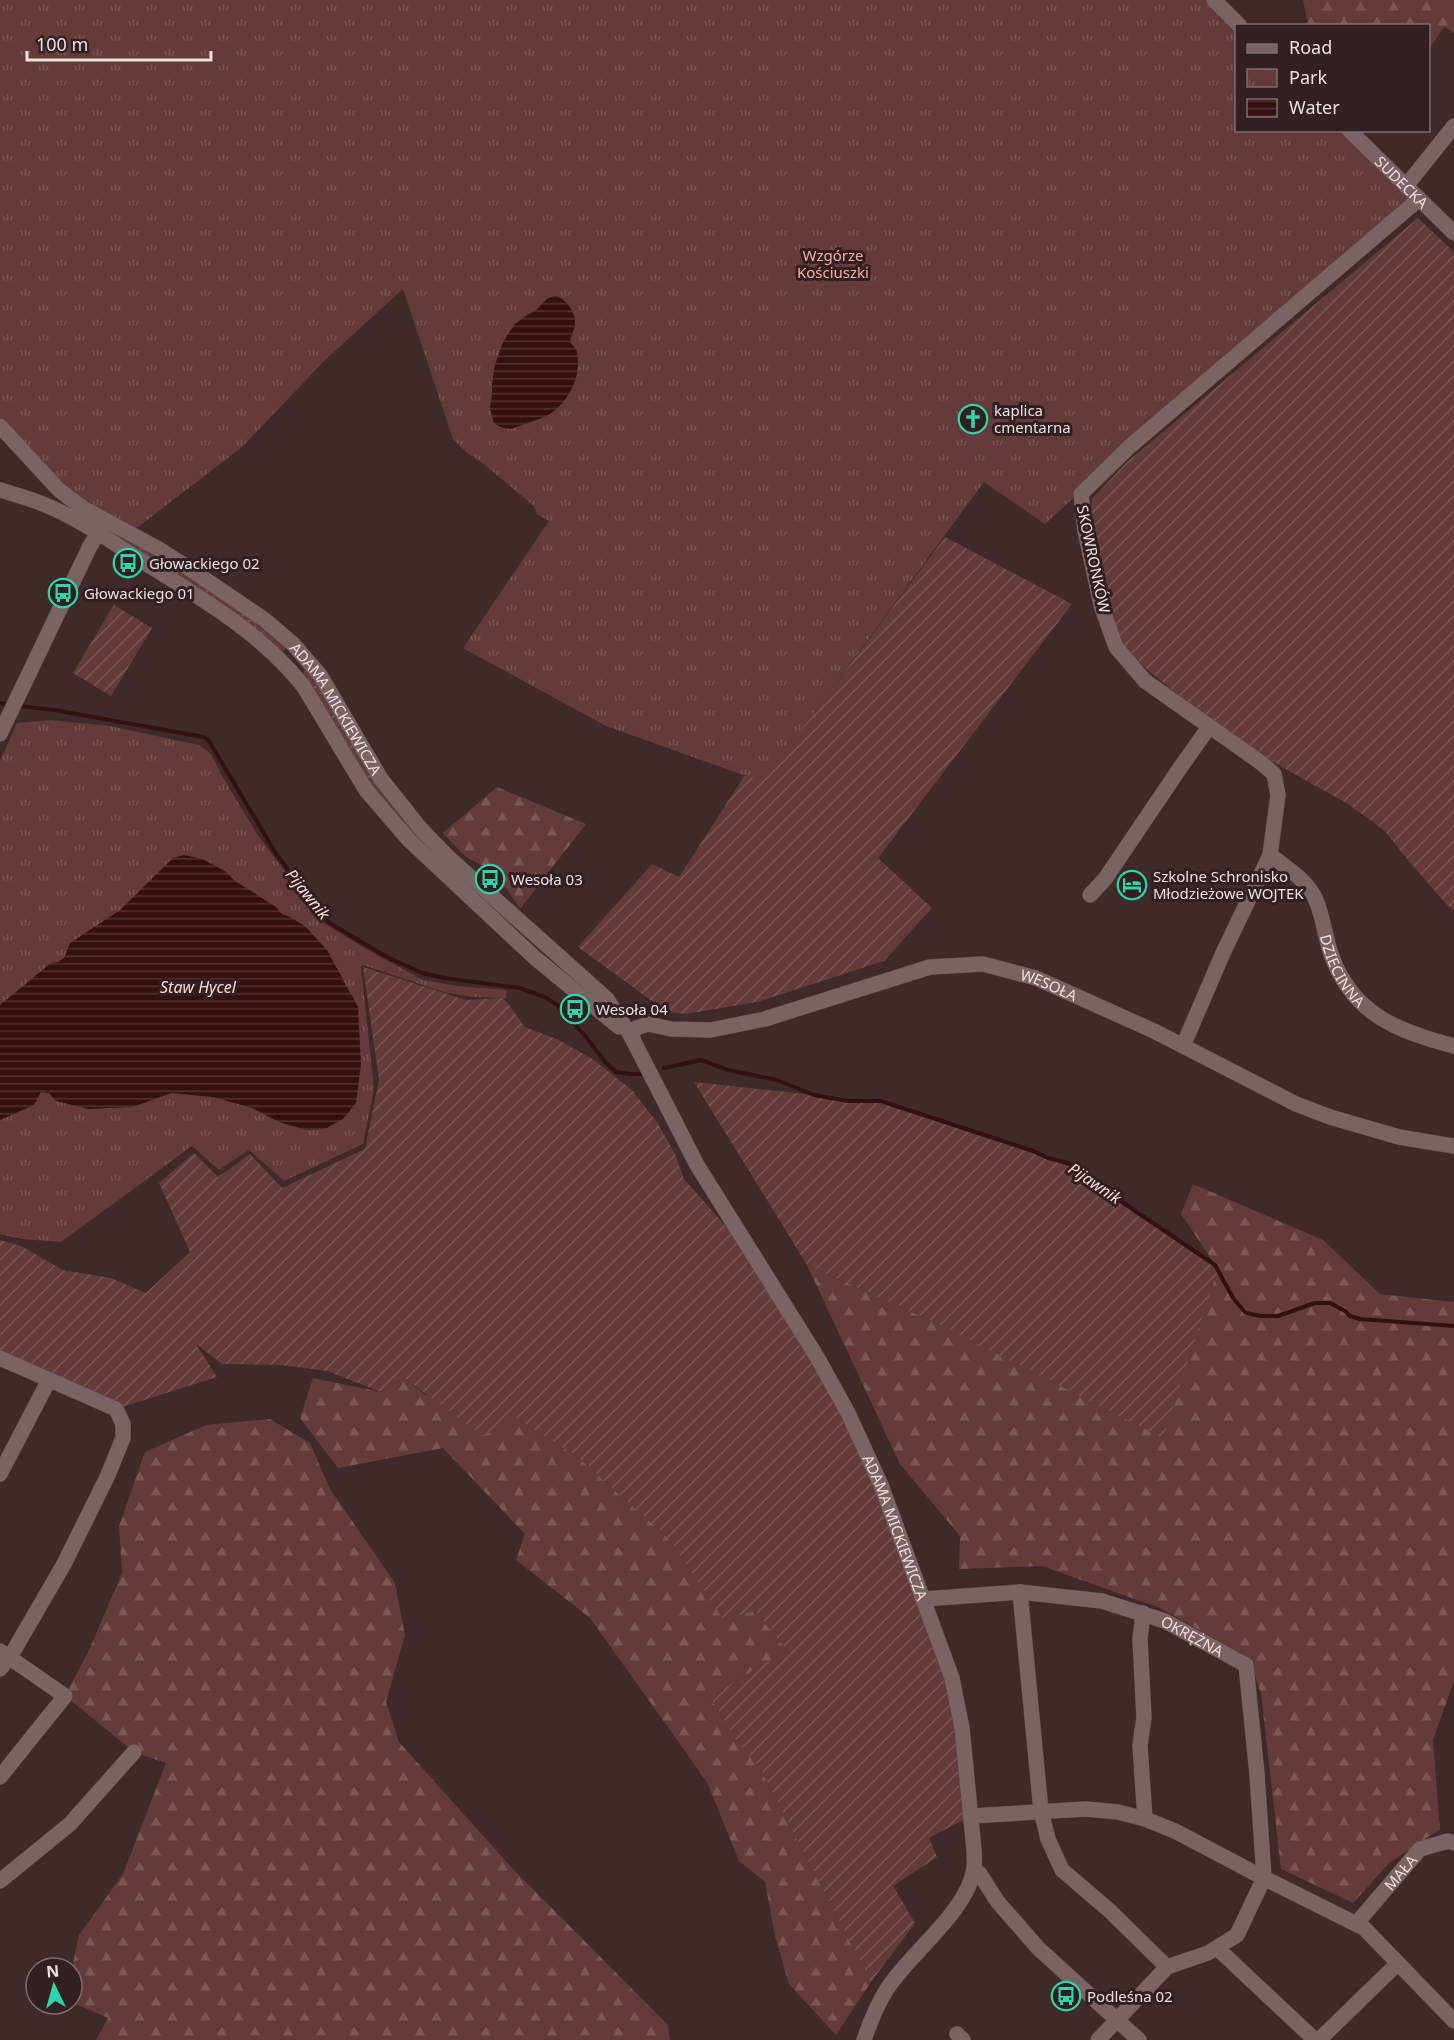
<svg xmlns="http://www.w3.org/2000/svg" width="1454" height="2040" viewBox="0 0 1454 2040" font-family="'Noto Sans',sans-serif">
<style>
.grass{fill:url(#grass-dots)}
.forest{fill:url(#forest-firs)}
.park{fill:url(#park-tufts);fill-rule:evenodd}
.garden{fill:url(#garden-furrows)}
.water{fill:url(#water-rules)}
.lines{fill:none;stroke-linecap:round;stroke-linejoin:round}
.stream{stroke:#351011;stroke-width:4}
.minor-casing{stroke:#574747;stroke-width:16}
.minor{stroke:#7a6463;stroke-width:15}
.labels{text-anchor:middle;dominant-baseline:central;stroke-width:6;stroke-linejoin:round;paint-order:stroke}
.street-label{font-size:15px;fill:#ecdfde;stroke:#322020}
.park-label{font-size:15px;fill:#f7aba9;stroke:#322020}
.poi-label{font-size:15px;fill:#ecdfde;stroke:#322020;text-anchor:start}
.water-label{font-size:16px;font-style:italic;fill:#f8d8d7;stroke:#322020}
</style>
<defs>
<pattern id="grass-dots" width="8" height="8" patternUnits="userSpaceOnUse" patternTransform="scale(1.5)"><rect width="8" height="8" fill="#643b3a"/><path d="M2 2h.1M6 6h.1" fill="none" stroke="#7a5756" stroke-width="1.8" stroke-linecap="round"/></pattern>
<pattern id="forest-firs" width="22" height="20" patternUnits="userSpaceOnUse" patternTransform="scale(1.5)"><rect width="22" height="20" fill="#643b3a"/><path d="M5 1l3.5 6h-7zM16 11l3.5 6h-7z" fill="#7a5756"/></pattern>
<pattern id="park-tufts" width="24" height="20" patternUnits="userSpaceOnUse" patternTransform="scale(1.5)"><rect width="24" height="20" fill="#643b3a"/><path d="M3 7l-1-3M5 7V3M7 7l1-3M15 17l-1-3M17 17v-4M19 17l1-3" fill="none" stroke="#7a5756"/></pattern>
<pattern id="garden-furrows" width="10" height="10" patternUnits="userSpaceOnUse" patternTransform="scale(1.5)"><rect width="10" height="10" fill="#643b3a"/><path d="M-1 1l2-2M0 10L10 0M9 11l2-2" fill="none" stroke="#7a5756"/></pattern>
<pattern id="water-rules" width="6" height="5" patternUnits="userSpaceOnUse" patternTransform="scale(1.5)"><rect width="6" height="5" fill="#351011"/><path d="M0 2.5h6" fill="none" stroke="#523233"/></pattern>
</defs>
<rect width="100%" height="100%" fill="#3d2a29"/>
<!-- grass -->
<path class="grass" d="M 122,535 L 235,606 L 288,646 L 281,653 L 119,540 Z
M 308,669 L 441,857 L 438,860 L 409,831 L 371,786 L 303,675 L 304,671 Z"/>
<!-- forest -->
<path class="forest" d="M 1303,0 L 1454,0 L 1454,33 L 1444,27 L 1429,49 L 1428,26 L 1310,25 L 1308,24 Z
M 497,787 L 586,824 L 520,909 L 507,889 L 484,867 L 465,856 L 443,833 Z
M 1193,1184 L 1323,1240 L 1380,1294 L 1454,1302 L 1454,1681 L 1433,1740 L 1440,1829 L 1389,1863 L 1353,1903 L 1281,1869 L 1261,1694 L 1249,1658 L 1160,1608 L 1042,1566 L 959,1569 L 960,1536 L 900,1464 L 807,1265 L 930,1320 L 1218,1269 L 1181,1214 Z
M 313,1378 L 381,1392 L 404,1378 L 425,1395 L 514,1417 L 578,1457 L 669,1539 L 723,1618 L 755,1611 L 787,1650 L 710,1697 L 739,1743 L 761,1770 L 871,1982 L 836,2035 L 789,1984 L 775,1936 L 765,1882 L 739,1861 L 707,1782 L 590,1618 L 516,1560 L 525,1534 L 443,1448 L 338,1468 L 300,1418 Z
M 270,1419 L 310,1443 L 330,1489 L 395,1583 L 405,1635 L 386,1702 L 399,1742 L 513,1869 L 668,2025 L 670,2040 L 96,2040 L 108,2018 L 76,2004 L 72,1988 L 72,1968 L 79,1935 L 123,1874 L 166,1763 L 134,1752 L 65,1696 L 90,1648 L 122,1573 L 119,1526 L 145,1452 L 206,1425 Z"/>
<!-- park -->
<path class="park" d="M 0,0 L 1214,0 L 1236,26 L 1236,130 L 1349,131 L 1419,199 L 1128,448 L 1045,524 L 984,482 L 763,782 L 606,726 L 463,648 L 549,521 L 537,514 L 534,506 L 480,461 L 467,453 L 453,439 L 403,289 L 324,361 L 242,447 L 138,527 L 122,529 L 69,489 L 0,418 ZM 555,296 C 566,299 576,312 575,323 C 575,330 571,336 570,343 L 574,347 L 577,375 L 570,392 L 560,405 L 542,418 L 512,429 L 504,428 L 492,418 L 490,408 L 495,365 L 506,337 L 515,324 L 528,314 L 536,310 L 548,298 Z
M 50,720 L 110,726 L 199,745 L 211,754 L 222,776 L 257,834 L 322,922 L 373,953 L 423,980 L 457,986 L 507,990 L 506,998 L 475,997 L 447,993 L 363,965 L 361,967 L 374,1089 L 363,1144 L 284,1181 L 249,1150 L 219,1170 L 192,1146 L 61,1242 L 22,1239 L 0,1234 L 0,761 L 17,723 Z"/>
<!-- garden -->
<path class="garden" d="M 1418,218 L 1454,252 L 1454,910 L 1446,904 L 1402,853 L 1385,831 L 1348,804 L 1264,757 L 1212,722 L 1145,668 L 1120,641 L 1107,603 L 1090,519 L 1092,499 L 1127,462 Z
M 945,537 L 1072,604 L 878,858 L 932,908 L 884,961 L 757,1002 L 685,1014 L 667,1012 L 578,947 L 652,864 L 679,877 L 745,775 L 763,781 Z
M 114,605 L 152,628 L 111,696 L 73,673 Z
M 363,967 L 466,1000 L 502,998 L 507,1002 L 525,1027 L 559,1040 L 594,1060 L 632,1090 L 657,1122 L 675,1154 L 684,1179 L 766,1272 L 848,1413 L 952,1678 L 971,1816 L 929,1838 L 937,1857 L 893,1886 L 915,1923 L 871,1982 L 761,1770 L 739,1744 L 710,1697 L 787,1650 L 755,1611 L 723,1619 L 669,1539 L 578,1457 L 514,1417 L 483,1436 L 404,1378 L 381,1392 L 327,1371 L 280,1365 L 222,1364 L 196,1344 L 217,1377 L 116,1409 L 0,1357 L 0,1240 L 21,1246 L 63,1270 L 111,1278 L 146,1293 L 190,1252 L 159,1183 L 194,1153 L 218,1177 L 250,1154 L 282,1188 L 365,1149 L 379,1080 Z
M 694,1082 L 814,1095 L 848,1101 L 881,1101 L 1033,1151 C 1050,1160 1069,1160 1083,1175 L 1218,1269 L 1163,1438 L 930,1320 L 807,1265 Z"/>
<!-- water -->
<path class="water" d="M 556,296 C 566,299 576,313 575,324 C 575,330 569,336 570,342 C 571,343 575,348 576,349 C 579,357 578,369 576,377 C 572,394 558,412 542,418 C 536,420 530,421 524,424 C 512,429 505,431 494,423 L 490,408 L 492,399 L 492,384 L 495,365 L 503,342 L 515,324 L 536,310 L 548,298 Z
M 184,855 L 203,859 L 226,872 L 235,881 L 276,907 L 282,914 L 288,916 L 305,926 L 327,950 L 358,1007 L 361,1064 L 356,1103 L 343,1119 L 325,1129 L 307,1130 L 279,1122 L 252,1108 L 213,1097 L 171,1093 L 133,1107 L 88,1109 L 56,1101 L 49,1093 L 41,1092 L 34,1105 L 0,1120 L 0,1005 L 51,963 L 58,962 L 64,958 L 70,943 L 120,910 L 173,858 Z"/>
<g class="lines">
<!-- stream -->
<path class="stream" d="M 0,703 L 9,705
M 19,706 L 54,710 L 204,737 L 209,741 L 275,852 L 315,907 L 328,922 L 385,956 L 422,973 L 444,978 L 520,988 L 545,997 L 557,1005 L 586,1037 L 606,1063 L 616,1072 L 629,1074 L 641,1074
M 664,1068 L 701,1060 L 728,1070 L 777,1080 L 814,1095 L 848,1101 L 881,1101 L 1033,1151 L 1048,1158 L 1064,1162 L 1075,1166 L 1083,1175 L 1116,1198 L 1215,1265 L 1233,1298 L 1246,1313 L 1261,1316 L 1278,1316 L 1315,1303 L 1330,1303 L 1345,1311 L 1350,1316 L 1360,1319 L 1454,1326"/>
<!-- minor casing -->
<g class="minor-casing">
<g id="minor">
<path d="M 1214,0 L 1240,26"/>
<path id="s1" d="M 1349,130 L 1454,233"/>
<path d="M 1406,186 L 1454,126"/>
<path id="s2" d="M 0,426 L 59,490 L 83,508 L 157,548 L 184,565 L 265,620 L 293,644 L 320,675 L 381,779 L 420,828 L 448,857 L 607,999 L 631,1036 L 697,1165 L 817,1357 L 848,1413 L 881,1485 L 952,1678 L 962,1728 L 974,1850 C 974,1856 975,1863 974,1869 C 967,1912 911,1952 887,1989 C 877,2005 870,2022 864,2040"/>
<path d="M 0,490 C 16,495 32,499 48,506 C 81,520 112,542 142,561 C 199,597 262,633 304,687 L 366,790 L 409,840 L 534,957 L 619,1027"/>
<path d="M 0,734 L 90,546 L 102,527"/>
<path id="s3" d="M 1270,855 C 1287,868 1307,880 1316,900 C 1323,917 1325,936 1331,954 C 1352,1014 1397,1031 1454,1046"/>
<path d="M 1090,895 L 1105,879 L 1180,768 L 1209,727"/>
<path id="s4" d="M 631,1036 L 636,1028 L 648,1024 L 671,1029 L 711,1030 L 765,1019 L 930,967 L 983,964 L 1036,978 L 1154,1031 L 1296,1104 L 1330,1117 L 1399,1137 L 1454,1146"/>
<path d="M 1183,1046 L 1223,953 L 1270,855 L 1278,795 L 1274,774 L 1260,762 L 1145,681 L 1116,647 L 1101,605 L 1085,531 L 1081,494 L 1128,448 L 1419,199"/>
<path d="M 0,1358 L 116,1409 L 123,1424 L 123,1438 L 108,1475 L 64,1564 L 10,1657 L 0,1669"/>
<path d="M 0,1474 L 49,1380"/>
<path d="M 1020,1592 L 1041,1811 L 1048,1839 L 1062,1870 L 1110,1911 L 1167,1967 L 1098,2040"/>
<path id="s5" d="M 924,1599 L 1020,1592 L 1102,1601 L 1165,1621 L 1246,1665 L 1257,1774 L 1264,1878 L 1237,1935 L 1208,1953 L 1167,1967"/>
<path d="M 1143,1613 L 1140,1639 L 1144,1718 L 1140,1745 L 1145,1819"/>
<path d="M 0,1651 L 65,1696 L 0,1777"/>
<path d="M 971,1816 L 1086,1809 L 1118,1812 L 1145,1819 L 1175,1831 L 1264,1878 L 1364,1928 L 1454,2021"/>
<path d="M 974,1869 L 980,1874 L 997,1901 L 1038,1948 L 1139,2040"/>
<path d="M 0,1881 L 70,1824 L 134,1752"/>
<path id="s6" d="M 1356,1924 L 1420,1849 L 1448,1841 L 1454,1843"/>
<path d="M 1217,1948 L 1315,2040"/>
<path d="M 957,2034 L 963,2040"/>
<path d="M 1319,2040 L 1398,1963"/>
</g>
</g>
<!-- minor -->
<use href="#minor" class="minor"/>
</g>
<!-- icons -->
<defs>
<g id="church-ring" transform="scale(1.5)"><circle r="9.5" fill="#322020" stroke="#2fd4aa" stroke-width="1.5"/><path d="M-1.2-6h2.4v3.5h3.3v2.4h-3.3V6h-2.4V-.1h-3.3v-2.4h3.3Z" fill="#2fd4aa"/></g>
<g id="bus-ring" transform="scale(1.5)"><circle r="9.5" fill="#322020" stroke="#2fd4aa" stroke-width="1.5"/><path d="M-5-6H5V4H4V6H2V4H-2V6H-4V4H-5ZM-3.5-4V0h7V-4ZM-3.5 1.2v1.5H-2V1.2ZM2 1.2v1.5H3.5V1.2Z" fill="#2fd4aa"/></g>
<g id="hotel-ring" transform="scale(1.5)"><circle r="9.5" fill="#322020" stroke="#2fd4aa" stroke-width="1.5"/><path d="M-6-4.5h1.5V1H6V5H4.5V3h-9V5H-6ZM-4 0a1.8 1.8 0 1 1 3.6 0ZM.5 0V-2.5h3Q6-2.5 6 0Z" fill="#2fd4aa"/></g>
</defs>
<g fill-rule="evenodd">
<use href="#church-ring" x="973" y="419"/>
<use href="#bus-ring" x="128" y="563"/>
<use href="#bus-ring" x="63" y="593"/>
<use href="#bus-ring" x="490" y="879"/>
<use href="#hotel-ring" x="1132" y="885"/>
<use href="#bus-ring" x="575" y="1009"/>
<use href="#bus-ring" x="1066" y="1996"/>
</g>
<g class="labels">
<!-- street labels -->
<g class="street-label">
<text stroke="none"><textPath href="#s1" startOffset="74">SUDECKA</textPath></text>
<text transform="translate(1094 559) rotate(78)">SKOWRONKÓW</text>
<text stroke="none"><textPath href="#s2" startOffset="446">ADAMA MICKIEWICZA</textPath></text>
<text stroke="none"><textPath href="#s3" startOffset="141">DZIECINNA</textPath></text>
<text stroke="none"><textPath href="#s4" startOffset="436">WESOŁA</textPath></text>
<text stroke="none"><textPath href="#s2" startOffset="1449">ADAMA MICKIEWICZA</textPath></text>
<text stroke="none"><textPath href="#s5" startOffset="276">OKRĘŻNA</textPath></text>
<text stroke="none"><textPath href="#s6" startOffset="68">MAŁA</textPath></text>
</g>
<!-- park labels -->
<g class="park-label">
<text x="833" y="255">Wzgórze<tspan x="833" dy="17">Kościuszki</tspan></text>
</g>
<!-- poi labels -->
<g class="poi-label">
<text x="994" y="410">kaplica<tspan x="994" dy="17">cmentarna</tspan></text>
<text x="149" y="563">Głowackiego 02</text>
<text x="84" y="593">Głowackiego 01</text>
<text x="1153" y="876">Szkolne Schronisko<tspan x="1153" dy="17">Młodzieżowe WOJTEK</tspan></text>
<text x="511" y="879">Wesoła 03</text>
<text x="596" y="1009">Wesoła 04</text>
<text x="1087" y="1996">Podleśna 02</text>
</g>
<!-- water labels -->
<g class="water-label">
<text transform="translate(308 894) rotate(51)">Pijawnik</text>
<text x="198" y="987">Staw Hycel</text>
<text transform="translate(1095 1183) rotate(34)">Pijawnik</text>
</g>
</g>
<!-- legend -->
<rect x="1235" y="24" width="195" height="108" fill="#322020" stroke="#7c6c6c" stroke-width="1.5"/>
<rect x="1247" y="44" width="30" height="9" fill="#7a6463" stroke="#7c6c6c" stroke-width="1.5"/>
<text x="1289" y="54" font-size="18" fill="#ecdfde">Road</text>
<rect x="1247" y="69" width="30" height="18" fill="url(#park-tufts)" stroke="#7c6c6c" stroke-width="1.5"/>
<text x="1289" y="84" font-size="18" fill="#ecdfde">Park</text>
<rect x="1247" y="99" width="30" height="18" fill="url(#water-rules)" stroke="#7c6c6c" stroke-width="1.5"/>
<text x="1289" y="114" font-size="18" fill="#ecdfde">Water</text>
<!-- north arrow -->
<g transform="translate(54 1986) rotate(355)"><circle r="28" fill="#322020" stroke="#7c6c6c" stroke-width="1.5"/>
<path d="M0-4.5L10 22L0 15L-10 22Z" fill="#2fd4aa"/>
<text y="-9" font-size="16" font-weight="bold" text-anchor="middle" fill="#ecdfde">N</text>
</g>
<!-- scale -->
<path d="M27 51v9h184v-9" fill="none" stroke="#ecdfde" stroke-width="3"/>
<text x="36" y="51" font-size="18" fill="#ecdfde" stroke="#322020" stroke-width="4.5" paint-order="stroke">100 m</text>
</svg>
